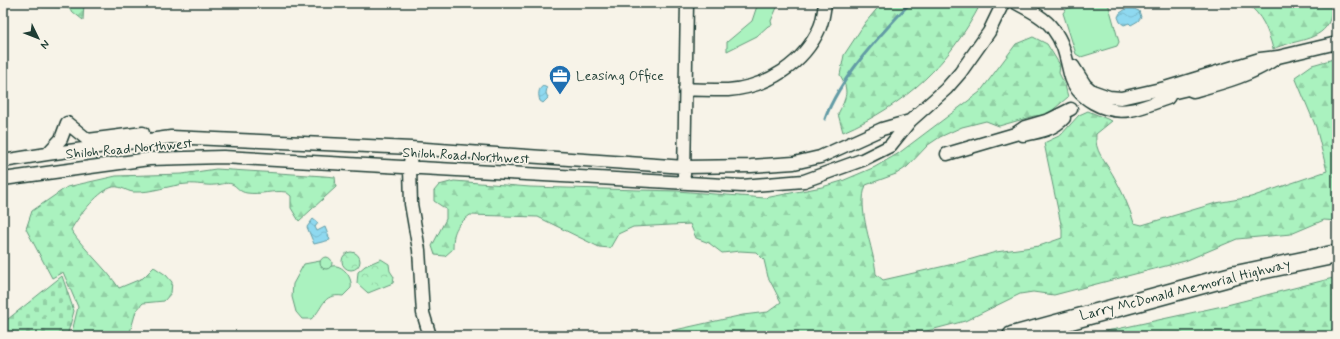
<svg xmlns="http://www.w3.org/2000/svg" width="1340" height="339" viewBox="0 0 1340 339" font-family="Mynerve,sans-serif">
<style>
.grass{fill:#aaf2bf;stroke:#64987a}
.forest{fill:url(#forest-firs);stroke:#64987a}
.cemetery{fill:url(#cemetery-stones);stroke:#64987a}
.park{fill:url(#park-crowns);stroke:#64987a}
.water{fill:url(#water-waves);stroke:#629ba5}
.lines{fill:none;stroke-linecap:round;stroke-linejoin:round}
.stream{stroke:#629ba5;stroke-width:3}
.minor-casing{stroke:#1f3d34;stroke-width:15}
.highway-casing{stroke:#1f3d34;stroke-width:21}
.minor{stroke:#f7f3e8;stroke-width:12}
.highway{stroke:#f7f3e8;stroke-width:18}
.labels{text-anchor:middle;dominant-baseline:central;stroke-width:3.5;stroke-linejoin:round;paint-order:stroke}
.poi-label{font-size:14px;fill:#1f3d34;stroke:#f7f3e8;text-anchor:start}
.street-label{font-size:14px;fill:#1f3d34;stroke:#f7f3e8}
</style>
<defs>
<pattern id="forest-firs" width="22" height="20" patternUnits="userSpaceOnUse"><rect width="22" height="20" fill="#aaf2bf"/><path d="M5 1l3.5 6h-7zM16 11l3.5 6h-7z" fill="#92d0a5"/></pattern>
<pattern id="cemetery-stones" width="16" height="16" patternUnits="userSpaceOnUse"><rect width="16" height="16" fill="#aaf2bf"/><path d="M2 7V4a2 2 0 0 1 4 0v3zM10 15v-3a2 2 0 0 1 4 0v3z" fill="#92d0a5"/></pattern>
<pattern id="park-crowns" width="20" height="18" patternUnits="userSpaceOnUse"><rect width="20" height="18" fill="#aaf2bf"/><path d="M2 6a3 3 0 1 1 6 0M12 15a3 3 0 1 1 6 0" fill="none" stroke="#92d0a5"/></pattern>
<pattern id="water-waves" width="16" height="10" patternUnits="userSpaceOnUse"><rect width="16" height="10" fill="#8fd9f0"/><path d="M0 5q4-4 8 0t8 0" fill="none" stroke="#7bbbce"/></pattern>
</defs>
<rect width="100%" height="100%" fill="#f7f3e8"/>
<filter id="ink" filterUnits="userSpaceOnUse"><feTurbulence type="fractalNoise" baseFrequency=".025" numOctaves="2"/><feDisplacementMap in="SourceGraphic" scale="8" xChannelSelector="R" yChannelSelector="G"/><feConvolveMatrix kernelMatrix="1 2 1 2 8 2 1 2 1" color-interpolation-filters="sRGB"/></filter>
<g filter="url(#ink)">
<!-- grass -->
<path class="grass" d="M 758,3 L 779,3 L 771,21 L 772,25 L 768,26 L 757,36 L 727,51 L 727,42 L 752,21 Z
M 1086,3 L 1108,3 L 1119,42 L 1117,46 L 1081,57 L 1076,54 L 1063,13 L 1066,9 Z
M 320,261 L 323,268 C 328,269 328,267 332,266 C 343,264 353,278 351,288 L 343,296 C 321,293 324,309 311,319 L 302,319 L 296,312 L 292,297 L 293,284 L 304,264 Z"/>
<!-- forest -->
<path class="forest" d="M 43,3 L 84,3 L 83,20 L 68,8 L 42,7 Z
M 981,3 C 950,64 905,105 843,132 L 838,114 C 846,98 850,91 840,75 L 844,55 L 865,23 L 881,4 Z
M 1246,3 L 1331,3 C 1331,8 1332,14 1330,19 C 1323,42 1291,40 1273,49 C 1268,30 1262,14 1246,3 Z
M 1033,37 L 1047,44 L 1060,65 L 1059,73 L 1065,85 L 1068,97 L 1047,115 L 1034,116 L 999,126 L 986,121 L 962,127 L 940,137 L 928,145 L 907,167 L 896,174 L 866,185 C 856,209 874,248 876,274 L 883,280 L 958,263 L 996,252 L 1039,246 L 1062,238 L 1062,229 L 1044,143 L 1061,135 L 1079,115 L 1088,111 L 1112,121 L 1096,134 C 1094,151 1105,161 1113,175 C 1122,191 1129,206 1134,223 L 1142,225 L 1216,203 L 1251,197 L 1327,171 L 1316,127 L 1295,77 L 1312,65 L 1337,58 L 1337,221 L 1324,220 L 1291,234 L 1237,239 L 1185,261 L 1054,295 L 1033,292 L 1020,294 L 965,321 L 923,332 L 888,330 L 864,332 L 854,336 L 648,336 L 743,315 L 768,312 L 781,302 L 768,277 L 764,260 L 756,252 L 740,251 L 722,253 L 709,243 L 696,238 L 690,224 L 633,227 L 618,234 L 610,248 L 599,247 L 538,217 L 470,215 C 456,226 453,231 453,249 L 445,256 L 435,255 L 432,246 L 446,219 L 446,209 L 434,201 L 434,191 L 439,185 L 454,181 L 530,187 L 677,191 L 765,198 L 822,187 L 842,181 L 875,167 L 899,153 L 980,92 L 1016,44 Z
M 216,169 L 324,176 L 335,177 L 336,187 L 299,221 L 291,208 L 291,196 L 286,192 C 273,190 260,195 247,193 C 239,192 238,187 232,184 C 226,182 221,185 214,185 C 207,186 196,183 187,184 C 169,185 152,193 133,192 C 125,191 119,184 110,188 C 97,193 77,218 71,230 C 85,251 105,267 119,288 L 143,278 L 154,267 L 166,275 L 172,282 L 171,293 L 164,301 L 143,303 L 136,311 L 129,336 L 71,336 L 78,307 L 63,272 L 52,278 L 26,229 L 32,211 L 67,187 L 116,176 L 182,174 Z
M 1337,277 L 1337,335 L 1076,336 L 1117,329 L 1227,305 Z"/>
<!-- cemetery -->
<path class="cemetery" d="M 62,276 L 74,311 L 67,336 L 3,336 L 3,323 Z"/>
<!-- park -->
<path class="park" d="M342 261a9 9 0 1 1 18 0a9 9 0 1 1-18 0Z
M320 263a6 6 0 1 1 12 0a6 6 0 1 1-12 0Z
M 381,259 L 389,264 L 390,271 L 394,277 L 393,283 L 368,293 L 357,283 L 358,272 L 365,266 Z"/>
<!-- water -->
<path class="water" d="M 1126,9 L 1134,9 L 1139,11 L 1141,17 L 1138,21 L 1131,25 L 1129,23 L 1124,25 L 1120,22 L 1118,17 L 1120,13 Z
M 543,86 L 547,88 L 546,93 L 548,98 L 543,103 L 540,101 C 538,95 538,89 543,86 Z
M 313,219 L 318,223 L 315,227 L 317,231 L 325,227 L 330,240 L 314,244 L 307,227 Z"/>
<g class="lines">
<!-- stream -->
<path class="stream" d="M 825,119 C 839,79 880,35 910,3"/>
<!-- minor casing -->
<g class="minor-casing">
<path id="minor" d="M 1016,3 C 1029,10 1044,17 1053,29 C 1064,43 1066,58 1070,74 C 1076,99 1106,114 1130,110 C 1143,108 1156,102 1168,98 L 1171,93 L 1188,89 L 1193,91 C 1222,83 1253,75 1278,57
M 1073,66 L 1085,85 L 1092,91 L 1109,97 L 1121,98 L 1165,88 L 1260,59 L 1278,57 L 1337,43
M 685,89 C 699,90 714,90 728,90 C 767,87 804,64 820,27 C 823,20 824,11 825,3
M 1023,135 C 1039,132 1053,130 1064,118
M 411,148 L 410,168 L 411,204 L 419,250 L 423,313 L 430,336
M 47,154 L 61,139 L 67,123 L 88,140 L 143,133
M 947,154 L 1015,134 L 1025,127 L 1049,120 L 1071,109
M 3,161 L 47,154 L 171,137 L 411,148 L 685,167 L 751,166 L 794,163 L 820,157 L 882,129 L 910,121
M 684,175 L 687,3
M 3,179 L 149,159 L 223,157 L 742,186 L 804,181 L 862,160 L 890,146 L 910,121 L 946,89 L 960,73 L 989,32 L 1003,3"/>
</g>
<!-- highway casing -->
<g class="highway-casing">
<path id="highway" d="M 1012,336 L 1236,275 L 1337,254"/>
</g>
<!-- minor -->
<use href="#minor" class="minor"/>
<!-- highway -->
<use href="#highway" class="highway"/>
</g>
</g>
<!-- icons -->
<defs>
<g id="office-pin" transform="scale(1.15)"><path d="M0 17L-7.5 6A9.5 9.5 0 1 1 7.5 6Z" fill="#1f6fb2" stroke="#f7f3e8"/><path d="M-6-3h4V-5.5h4V-3h4V5H-6ZM-1-4.5V-3h2v-1.5ZM-6 0V1H6V0Z" fill="#fff"/></g>
</defs>
<g fill-rule="evenodd">
<use href="#office-pin" x="560" y="76"/>
</g>
<g class="labels">
<!-- poi labels -->
<g class="poi-label">
<text x="576" y="76">Leasing Office</text>
</g>
<!-- street labels -->
<g class="street-label">
<text transform="translate(129 149) rotate(-5)">Shiloh Road Northwest</text>
<text transform="translate(466 156) rotate(3)">Shiloh Road Northwest</text>
<text transform="translate(1185 290) rotate(-14)">Larry McDonald Memorial Highway</text>
</g>
</g>
<!-- margin -->
<rect width="1340" height="339" fill="none" stroke="#f7f3e8" stroke-width="16"/>
<rect x="8" y="8" width="1324" height="323" fill="none" stroke="#1f3d34" stroke-width="1.5" filter="url(#ink)"/>
<!-- north arrow -->
<g transform="translate(38 38) rotate(133)" stroke="#f7f3e8" stroke-width="3" paint-order="stroke">
<path d="M0-3L7 15L0 10L-7 15Z" fill="#1f3d34"/>
<text y="-6" font-size="11" font-weight="bold" text-anchor="middle" fill="#1f3d34">N</text>
</g>
</svg>
